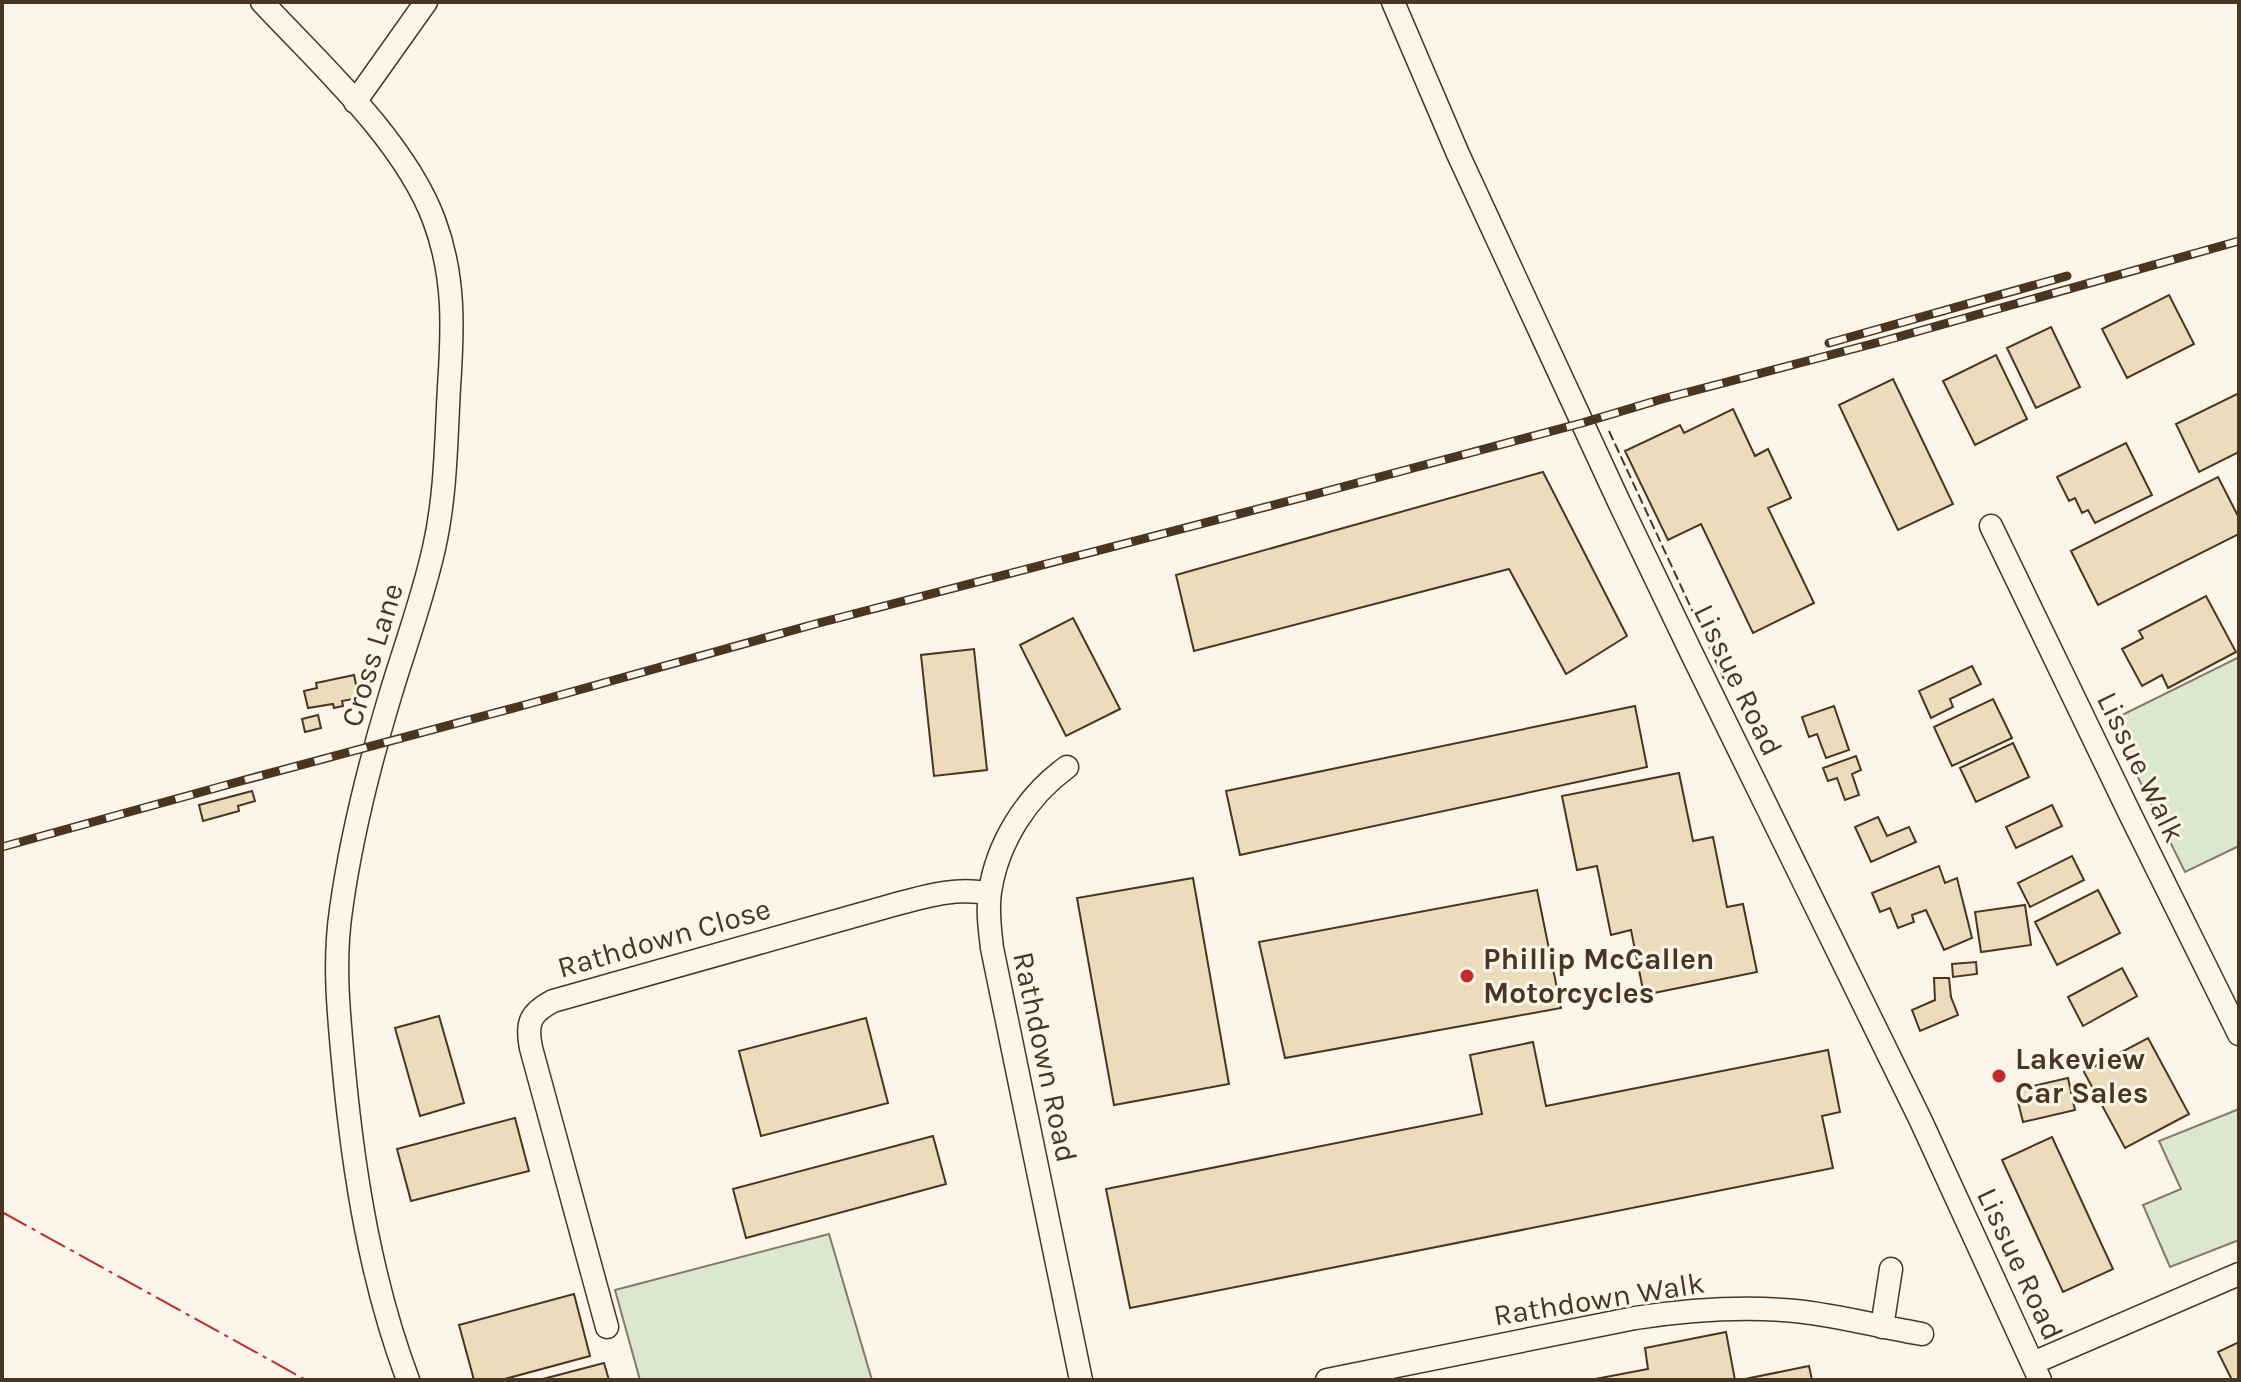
<svg xmlns="http://www.w3.org/2000/svg" width="2241" height="1382" viewBox="0 0 2241 1382" font-family="Karla,sans-serif">
<style>
.green{fill:#dce7d0;stroke:#887966;stroke-width:2}
.building{fill:#ecdcbc;stroke:#4a3520;stroke-width:2}
.lines{fill:none;stroke-linecap:round;stroke-linejoin:round}
.minor-casing{stroke:#4a3520;stroke-width:25}
.minor{stroke:#fbf6e9;stroke-width:22}
.rail-casing{stroke:#4a3520;stroke-width:9}
.rail{stroke:#fbf6e9;stroke-width:6;stroke-dasharray:18;stroke-linecap:butt}
.fence{stroke:#4a3520;stroke-width:2;stroke-dasharray:10 4;stroke-linecap:butt}
.power{stroke:#c62828;stroke-width:2;stroke-dasharray:28 6 4 6;stroke-linecap:butt}
.poi-dot{fill:#c62828;stroke:#fbf6e9;stroke-width:3}
.labels{text-anchor:middle;dominant-baseline:central;stroke-width:6;stroke-linejoin:round;paint-order:stroke}
.street-label{font-size:30px;fill:#4a3520;stroke:#fbf6e9}
.poi-label{font-size:30px;font-weight:bold;fill:#4a3520;stroke:#fbf6e9;text-anchor:start}
</style>
<rect width="100%" height="100%" fill="#fbf6e9"/>
<!-- green -->
<path class="green" d="M 2239,657 L 2239,846 L 2185,872 L 2110,721 Z
M 2239,1109 L 2239,1240 L 2170,1267 L 2143,1205 L 2181,1189 L 2159,1141 Z
M 829,1234 L 872,1380 L 640,1380 L 615,1290 Z"/>
<!-- building -->
<path class="building" d="M 2169,295 L 2194,344 L 2127,378 L 2102,329 Z
M 2051,327 L 2080,387 L 2036,408 L 2007,348 Z
M 1996,355 L 2027,419 L 1975,445 L 1943,381 Z
M 1893,379 L 1953,504 L 1898,530 L 1839,405 Z
M 2239,393 L 2239,452 L 2199,472 L 2176,424 Z
M 1733,409 L 1755,456 L 1768,449 L 1791,498 L 1768,508 L 1814,603 L 1753,633 L 1701,524 L 1668,540 L 1625,451 L 1680,425 L 1684,433 Z
M 2126,443 L 2152,495 L 2095,523 L 2088,510 L 2082,513 L 2075,498 L 2069,501 L 2057,477 Z
M 1543,472 L 1627,636 L 1566,674 L 1509,569 L 1194,651 L 1176,575 Z
M 2218,477 L 2239,518 L 2239,534 L 2098,605 L 2071,551 Z
M 2206,596 L 2236,652 L 2168,688 L 2162,675 L 2142,686 L 2122,649 L 2143,638 L 2139,631 Z
M 1073,618 L 1120,709 L 1066,736 L 1020,645 Z
M 974,649 L 987,770 L 934,776 L 921,655 Z
M 1972,666 L 1981,684 L 1950,699 L 1953,707 L 1931,718 L 1919,691 Z
M 354,675 L 359,698 L 342,701 L 343,706 L 334,708 L 333,704 L 308,708 L 304,691 L 317,688 L 316,683 Z
M 1993,699 L 2012,738 L 1952,766 L 1934,727 Z
M 1635,706 L 1647,767 L 1240,855 L 1226,791 Z
M 1834,706 L 1849,750 L 1826,758 L 1817,734 L 1809,737 L 1802,717 Z
M 318,715 L 321,728 L 305,732 L 302,719 Z
M 2013,743 L 2029,777 L 1976,802 L 1960,768 Z
M 1856,756 L 1861,770 L 1852,774 L 1859,795 L 1845,800 L 1837,778 L 1828,781 L 1823,768 Z
M 1679,773 L 1693,841 L 1713,837 L 1727,907 L 1743,904 L 1757,972 L 1644,995 L 1631,930 L 1611,935 L 1597,866 L 1577,870 L 1562,796 Z
M 252,791 L 255,801 L 238,806 L 239,811 L 203,821 L 199,805 Z
M 2052,805 L 2062,826 L 2016,848 L 2006,827 Z
M 1878,817 L 1887,836 L 1909,827 L 1916,842 L 1871,862 L 1855,827 Z
M 2072,856 L 2084,880 L 2030,907 L 2018,883 Z
M 1939,866 L 1945,883 L 1957,878 L 1972,938 L 1944,950 L 1926,910 L 1912,915 L 1914,922 L 1898,928 L 1890,908 L 1880,912 L 1872,893 Z
M 1193,878 L 1229,1084 L 1114,1105 L 1077,898 Z
M 1537,890 L 1561,1008 L 1285,1058 L 1259,942 Z
M 2098,890 L 2120,933 L 2057,965 L 2035,922 Z
M 2025,905 L 2031,945 L 1981,952 L 1975,912 Z
M 1976,962 L 1977,974 L 1953,977 L 1952,964 Z
M 2122,968 L 2137,996 L 2083,1026 L 2068,997 Z
M 1934,978 L 1949,978 L 1951,997 L 1958,1015 L 1920,1031 L 1912,1010 L 1935,1000 Z
M 439,1016 L 464,1103 L 420,1116 L 395,1028 Z
M 866,1018 L 888,1103 L 761,1136 L 739,1051 Z
M 2148,1038 L 2189,1114 L 2125,1148 L 2084,1072 Z
M 1533,1042 L 1546,1106 L 1828,1050 L 1840,1112 L 1822,1116 L 1833,1168 L 1130,1308 L 1106,1189 L 1482,1114 L 1470,1055 Z
M 2068,1078 L 2075,1110 L 2023,1122 L 2015,1090 Z
M 515,1118 L 529,1171 L 411,1201 L 397,1149 Z
M 933,1136 L 946,1184 L 746,1238 L 733,1189 Z
M 2052,1137 L 2113,1269 L 2063,1292 L 2002,1160 Z
M 574,1294 L 590,1356 L 501,1380 L 474,1380 L 459,1325 Z
M 1726,1332 L 1735,1380 L 1590,1380 L 1648,1369 L 1645,1348 Z
M 2239,1342 L 2239,1380 L 2232,1380 L 2218,1352 Z
M 604,1363 L 609,1380 L 539,1380 Z
M 1809,1366 L 1812,1380 L 1740,1380 Z"/>
<g class="lines">
<!-- minor casing -->
<g class="minor-casing">
<path id="minor" d="M 262,2 C 320,64 404,140 434,220 C 455,276 453,328 449,387 C 446,441 446,495 434,548 C 423,598 405,646 390,696 C 369,766 351,837 341,910 C 333,964 339,1017 344,1071 C 354,1176 371,1281 408,1380
M 1393,2 L 1458,154 L 1619,502 L 1691,652 L 1921,1121 L 2040,1380
M 355,102 L 426,2
M 1991,526 L 2131,816 L 2239,1034
M 1067,767 C 1027,796 997,843 990,892 C 987,911 990,930 992,948 L 1081,1380
M 607,1327 L 531,1048 C 526,1023 530,1013 553,1001 L 893,905 C 923,897 958,886 989,894
M 1882,1327 L 1891,1269
M 2033,1363 L 2239,1274
M 1327,1380 L 1635,1318 C 1688,1310 1742,1306 1795,1311 C 1837,1315 1880,1327 1922,1334"/>
</g>
<!-- minor -->
<use href="#minor" class="minor"/>
<!-- rail casing -->
<g class="rail-casing">
<path id="rail" d="M 1829,343 L 2067,276
M 2,847 L 241,781 L 521,706 L 815,624 L 1312,495 L 1582,423 L 1662,399 L 1887,340 L 2239,241"/>
</g>
<!-- rail -->
<use href="#rail" class="rail"/>
<!-- fence -->
<path class="fence" d="M 1609,431 L 1724,679"/>
<!-- power -->
<path class="power" d="M 2,1212 L 306,1380"/>
</g>
<!-- markers -->
<g class="poi-dot">
<circle cx="1467" cy="976" r="8"/>
<circle cx="1999" cy="1076" r="8"/>
</g>
<g class="labels">
<!-- street labels -->
<g class="street-label">
<text transform="translate(372 655) rotate(-73)">Cross Lane</text>
<text transform="translate(1738 680) rotate(64)">Lissue Road</text>
<text transform="translate(2141 767) rotate(64)">Lissue Walk</text>
<text transform="translate(664 938) rotate(-16)">Rathdown Close</text>
<text transform="translate(1045 1057) rotate(78)">Rathdown Road</text>
<text transform="translate(2020 1264) rotate(65)">Lissue Road</text>
<text transform="translate(1599 1299) rotate(-9)">Rathdown Walk</text>
</g>
<!-- poi labels -->
<g class="poi-label">
<text x="1483" y="959">Phillip McCallen<tspan x="1483" dy="34">Motorcycles</tspan></text>
<text x="2015" y="1059">Lakeview<tspan x="2015" dy="34">Car Sales</tspan></text>
</g>
</g>
<!-- border -->
<rect width="2241" height="1382" fill="none" stroke="#4a3520" stroke-width="8"/>
</svg>
